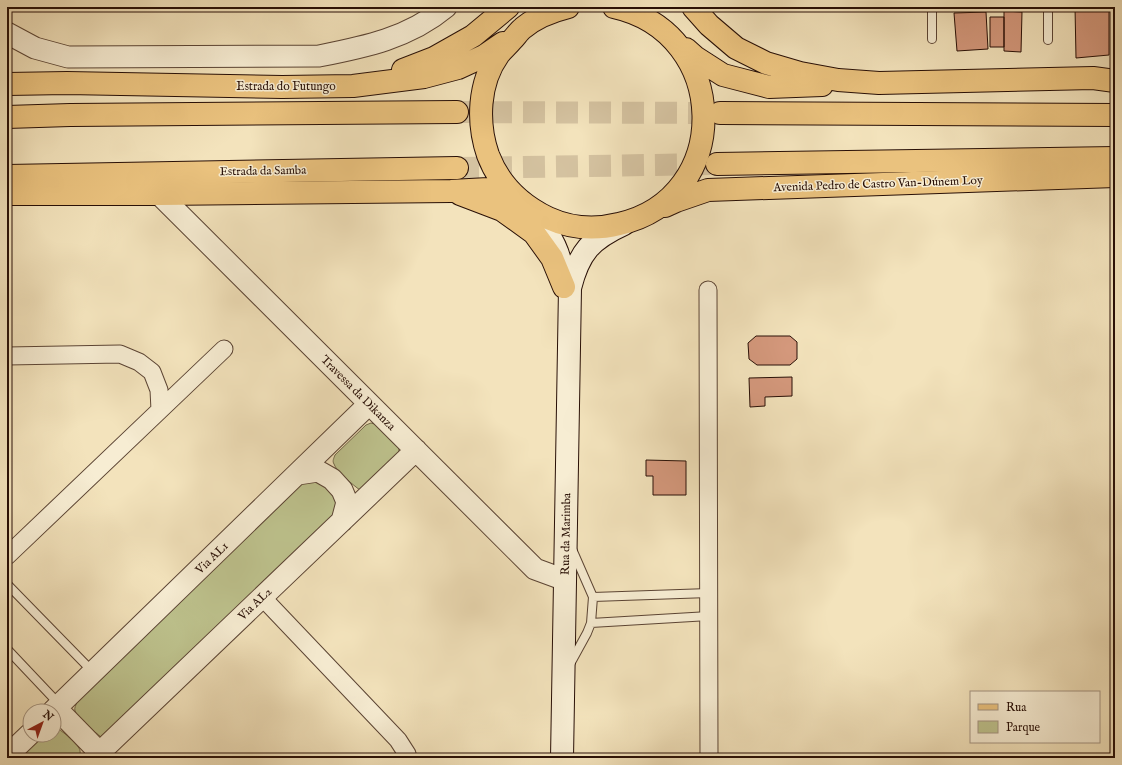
<svg xmlns="http://www.w3.org/2000/svg" width="1122" height="765" viewBox="0 0 1122 765" font-family="'IM FELL English',serif">
<style>
.green{fill:#bec38e;stroke:#73694a}
.building{fill:#d4987c;stroke:#280f06}
.lines{fill:none;stroke-linecap:round;stroke-linejoin:round}
.trunk-tunnel{stroke:#d5c3a1;stroke-width:22;stroke-dasharray:22 11;stroke-linecap:butt}
.service-casing{stroke:#5b4434;stroke-width:10}
.minor-casing{stroke:#5b4434;stroke-width:19}
.tertiary-casing{stroke:#5b4434;stroke-width:23}
.secondary-casing{stroke:#280f06;stroke-width:24}
.primary-casing{stroke:#280f06;stroke-width:24}
.trunk-casing{stroke:#280f06;stroke-width:24}
.service{stroke:#f7edd3;stroke-width:8}
.minor{stroke:#f7edd3;stroke-width:17}
.tertiary{stroke:#f7edd3;stroke-width:21}
.secondary{stroke:#f7edd3;stroke-width:22}
.primary{stroke:#eac27e;stroke-width:22}
.trunk{stroke:#eac27e;stroke-width:22}
.labels{text-anchor:middle;dominant-baseline:central;stroke-width:3;stroke-linejoin:round;paint-order:stroke}
.street-label{font-size:12px;fill:#280f06;stroke:#f7edd3}
</style>
<rect width="100%" height="100%" fill="#f3e3bc"/>
<filter id="stains"><feTurbulence type="fractalNoise" baseFrequency=".005" numOctaves="4"/><feColorMatrix values="0 0 0 0 .2 0 0 0 0 .09 0 0 0 0 .02 0 0 0 .5 -.17"/></filter>
<radialGradient id="worn" r=".72"><stop offset=".6" stop-color="#630" stop-opacity="0"/><stop offset="1" stop-color="#630" stop-opacity=".3"/></radialGradient>
<!-- green -->
<path class="green" d="M 371,423 L 378,425 L 398,444 L 399,450 L 398,456 L 360,490 C 353,485 336,471 334,464 C 332,461 334,458 335,455 L 366,425 Z
M 307,479 L 319,480 L 338,499 L 338,511 L 101,737 C 95,732 78,719 75,711 C 74,708 76,705 77,702 Z
M 54,727 C 61,729 75,742 79,748 C 81,752 80,755 79,758 L 17,758 L 40,735 L 54,735 Z"/>
<!-- building -->
<path class="building" d="M 1075,7 L 1109,7 L 1109,55 L 1076,58 Z
M 1004,11 L 1022,12 L 1021,52 L 1004,51 Z
M 986,12 L 988,49 L 957,51 L 954,13 Z
M 990,17 L 1004,17 L 1004,47 L 990,47 Z
M 756,336 L 790,336 L 797,342 L 797,359 L 790,365 L 757,365 L 749,359 L 748,343 Z
M 792,377 L 792,396 L 765,397 L 765,406 L 750,407 L 749,378 Z
M 646,460 L 686,461 L 686,495 L 653,495 L 653,476 L 646,476 Z"/>
<g class="lines">
<!-- trunk-tunnel -->
<path class="trunk-tunnel" d="M 457,112 L 720,113
M 457,168 L 717,164"/>
<!-- service casing -->
<g class="service-casing">
<path id="service" d="M 932,39 L 932,7
M 1048,40 L 1048,7
M 7,584 L 93,672
M 593,597 L 709,593
M 591,623 L 709,616
M 7,649 L 59,704
M 570,664 L 587,633 L 591,623 L 593,597 L 572,549"/>
</g>
<!-- minor casing -->
<g class="minor-casing">
<path id="minor" d="M 708,290 L 709,758
M 7,356 L 120,354 L 139,362 L 152,372 L 159,390 L 160,410
M 7,556 L 224,349
M 262,597 L 398,740 L 407,754 L 408,758"/>
</g>
<!-- tertiary casing -->
<g class="tertiary-casing">
<path id="tertiary" d="M 7,33 L 35,48 L 68,57 L 319,56 C 365,47 409,38 446,7
M 159,194 L 535,569 L 565,580
M 298,474 L 318,471 L 332,479 L 342,490 L 347,502 L 342,521
M 56,708 L 100,753
M 53,711 L 369,404
M 7,756 L 30,734
M 94,758 L 416,450"/>
</g>
<!-- secondary casing -->
<g class="secondary-casing">
<path id="secondary" d="M 525,206 C 542,223 556,241 561,265
M 562,758 L 570,288 C 579,252 591,239 624,224"/>
</g>
<!-- primary casing -->
<g class="primary-casing">
<path id="primary" d="M 568,7 C 552,11 536,17 523,28 C 519,31 516,36 512,40 C 508,45 503,49 499,54 C 478,83 477,123 488,155 C 499,184 521,205 548,218 C 570,228 595,230 619,224 C 734,198 731,33 614,7
M 693,7 L 709,25 L 736,48 L 766,63 L 800,73 L 838,80 L 879,83 L 1093,78 L 1115,81
M 686,49 L 695,57 L 723,75 L 769,87 L 822,85
M 403,70 L 434,58 L 473,36 L 508,7
M 7,84 L 67,83 L 282,87 L 353,86 L 424,77 L 458,68 L 484,56 L 503,43
M 7,194 L 159,194 L 451,191 L 507,188
M 460,194 L 502,210 L 534,233 L 552,258 L 564,287
M 665,206 L 676,201 L 708,190 L 1115,176"/>
</g>
<!-- trunk casing -->
<g class="trunk-casing">
<path id="trunk" d="M 720,113 L 1115,115
M 7,117 L 70,115 L 457,112
M 717,164 L 1115,158
M 7,176 L 457,168"/>
</g>
<!-- service -->
<use href="#service" class="service"/>
<!-- minor -->
<use href="#minor" class="minor"/>
<!-- tertiary -->
<use href="#tertiary" class="tertiary"/>
<!-- secondary -->
<use href="#secondary" class="secondary"/>
<!-- primary -->
<use href="#primary" class="primary"/>
<!-- trunk -->
<use href="#trunk" class="trunk"/>
</g>
<g class="labels">
<!-- street labels -->
<g class="street-label">
<text x="286" y="86">Estrada do Futungo</text>
<text transform="translate(263 171) rotate(-1)">Estrada da Samba</text>
<text transform="translate(878 184) rotate(-2)">Avenida Pedro de Castro Van-Dúnem Loy</text>
<text transform="translate(358 393) rotate(45)">Travessa da Dikanza</text>
<text transform="translate(566 534) rotate(-89)">Rua da Marimba</text>
<text transform="translate(212 558) rotate(-44)">Via AL1</text>
<text transform="translate(255 604) rotate(-44)">Via AL2</text>
</g>
</g>
<!-- margin -->
<rect width="1122" height="765" fill="none" stroke="#f3e3bc" stroke-width="24"/>
<rect x="8" y="8" width="1106" height="749" fill="none" stroke="#280f06" stroke-width="2"/>
<rect x="12" y="12" width="1098" height="741" fill="none" stroke="#280f06"/>
<!-- legend -->
<rect x="970" y="691" width="130" height="52" fill="#f7edd3" stroke="#a49481"/>
<rect x="978" y="704" width="20" height="6" fill="#eac27e" stroke="#a49481"/>
<text x="1006" y="711" font-size="12" fill="#280f06">Rua</text>
<rect x="978" y="721" width="20" height="12" fill="#bec38e" stroke="#a49481"/>
<text x="1006" y="731" font-size="12" fill="#280f06">Parque</text>
<!-- north arrow -->
<g transform="translate(42 723) rotate(41)"><circle r="19" fill="#f7edd3" stroke="#a49481"/>
<path d="M0-3L7 15L0 10L-7 15Z" fill="#8f2418"/>
<text y="-6" font-size="11" font-weight="bold" text-anchor="middle" fill="#280f06">N</text>
</g>
<rect width="100%" height="100%" filter="url(#stains)"/>
<rect width="100%" height="100%" fill="url(#worn)"/>
</svg>
